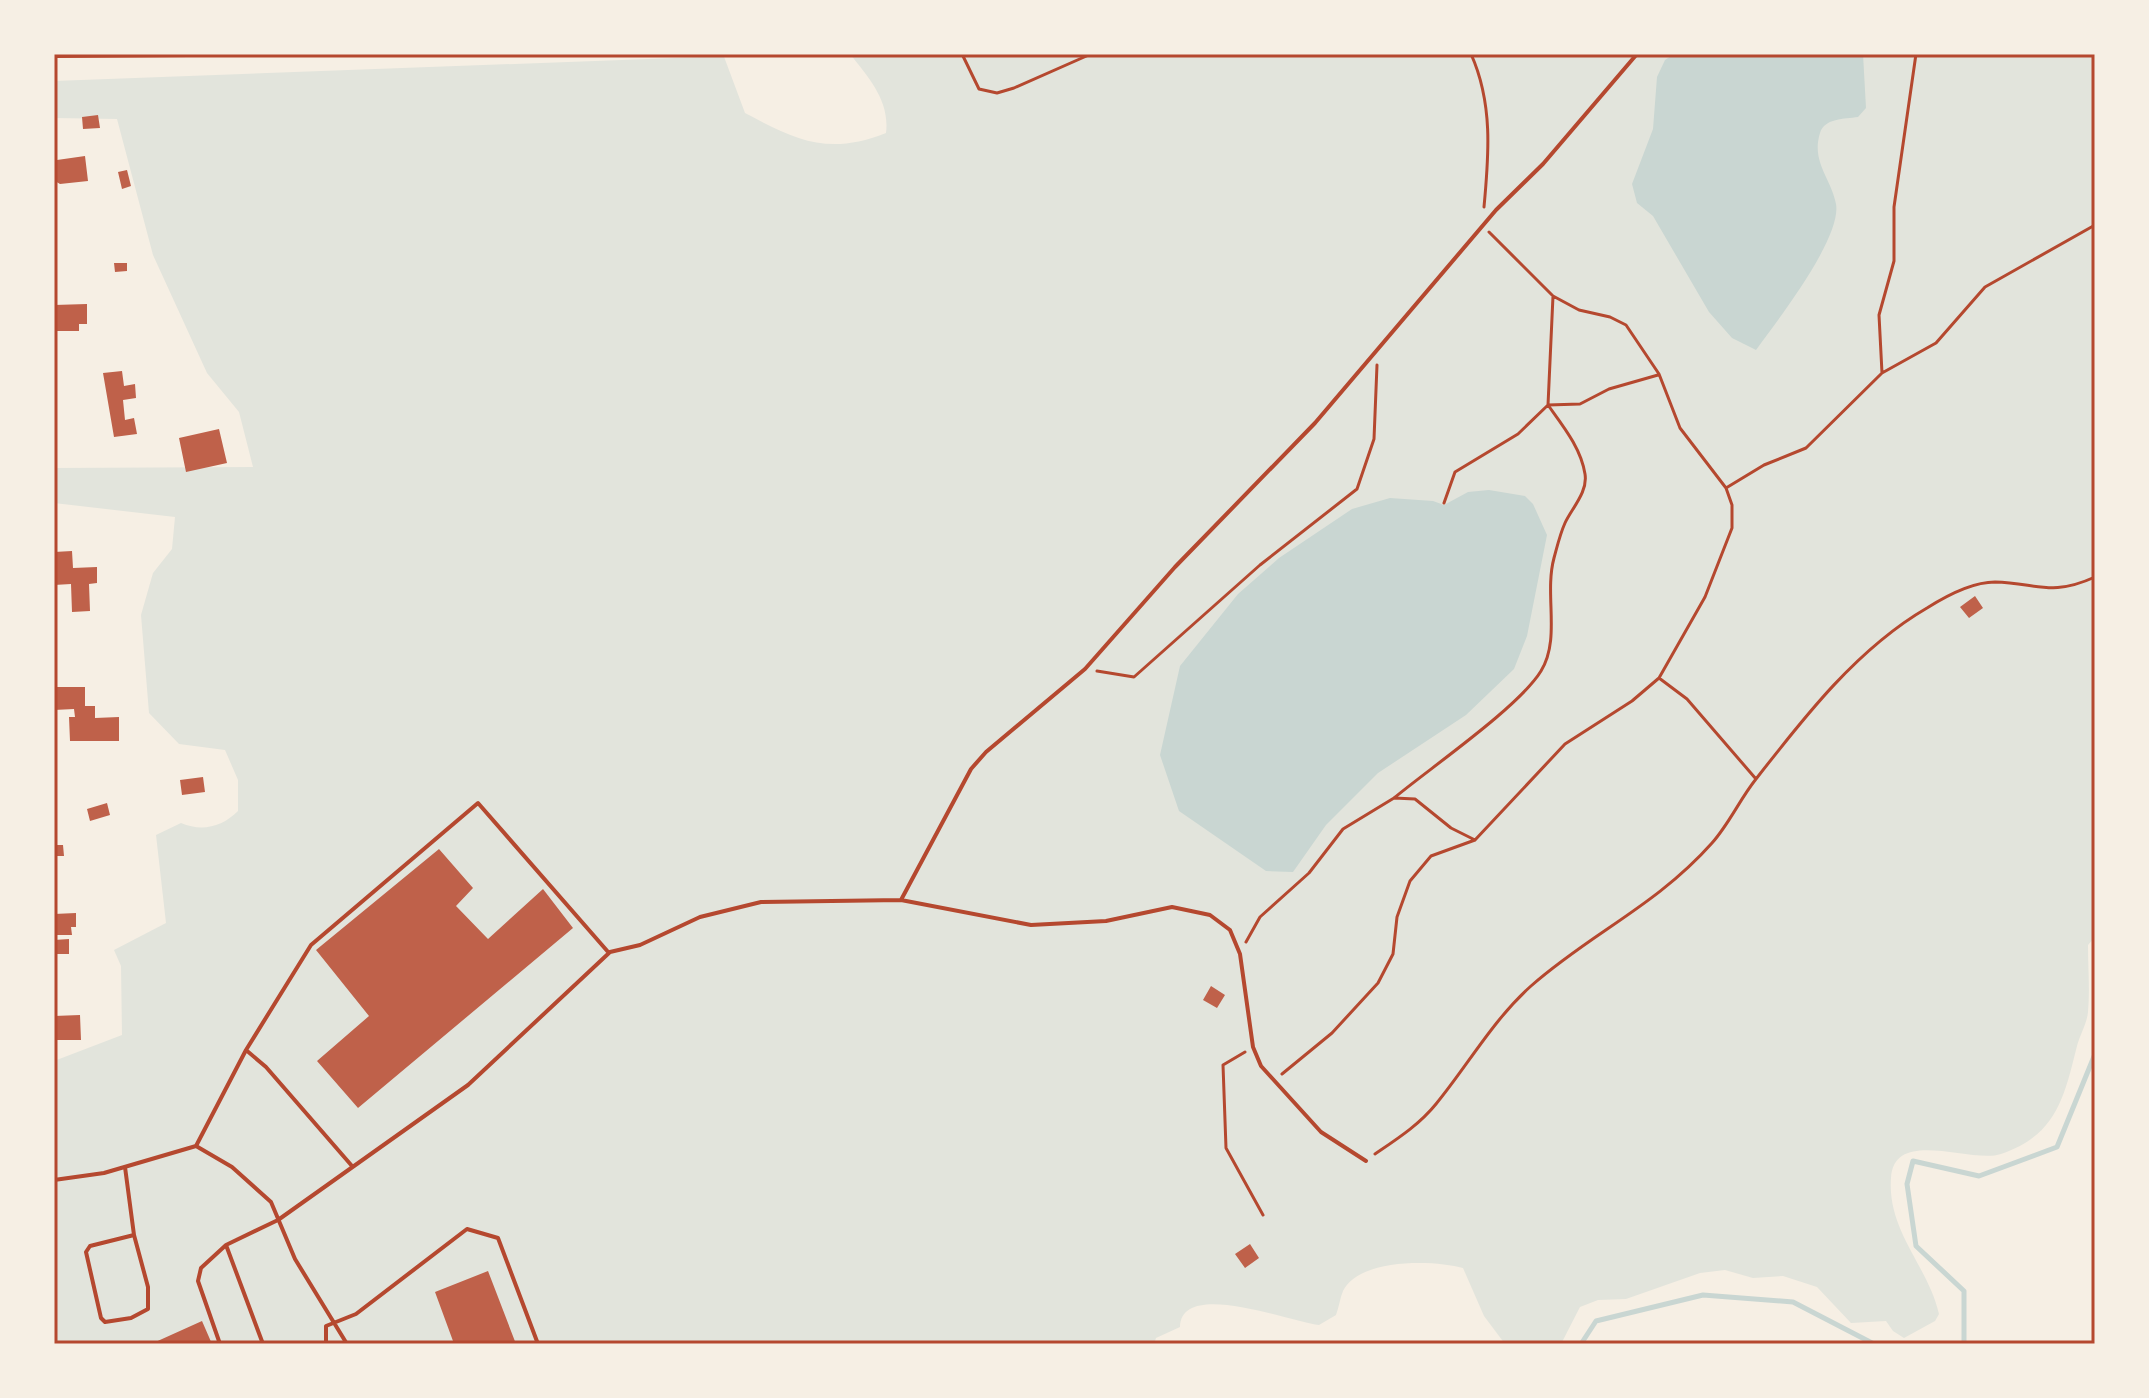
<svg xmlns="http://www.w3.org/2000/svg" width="2149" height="1398" viewBox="0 0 2149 1398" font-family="Karla,sans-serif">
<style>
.green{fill:#e2e4dc}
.water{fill:#c9d6d2}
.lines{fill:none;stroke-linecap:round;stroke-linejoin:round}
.stream{stroke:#c9d6d2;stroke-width:5}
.building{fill:#bf614a}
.path{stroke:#b5482f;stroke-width:3}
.service{stroke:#b5482f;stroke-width:4}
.neatline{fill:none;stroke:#b5482f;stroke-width:3}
</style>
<rect width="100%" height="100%" fill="#f6efe4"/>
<!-- green -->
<path class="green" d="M 703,54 L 723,54 L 745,113 C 796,140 828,156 886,133 C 890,101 869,78 850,54 L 2095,54 L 2095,937 L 2088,945 C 2088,967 2090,990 2088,1012 C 2087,1023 2080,1035 2077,1046 C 2064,1097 2057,1135 2001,1154 C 1971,1164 1894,1127 1891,1178 C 1887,1231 1928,1266 1939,1314 L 1935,1321 L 1904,1338 L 1893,1331 L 1886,1321 L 1851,1323 L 1817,1287 L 1783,1276 L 1753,1278 L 1725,1270 L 1700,1273 L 1626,1299 L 1598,1300 L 1580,1307 L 1561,1344 L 1505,1344 L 1484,1316 L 1463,1268 C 1434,1260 1359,1258 1343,1291 C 1340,1298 1339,1307 1336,1315 L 1319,1325 C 1293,1323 1181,1278 1180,1327 L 1156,1338 L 1154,1344 L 54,1344 L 54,1061 L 122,1035 L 121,966 L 114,950 L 166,923 L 156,835 L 181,823 C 202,832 222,827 238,811 L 238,780 L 225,750 L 179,744 L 149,713 L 141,615 L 153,573 L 172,549 L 175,517 L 54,503 L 54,468 L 253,467 L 239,412 L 207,373 L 153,255 L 117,119 L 54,118 L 54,81 L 702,57 Z"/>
<!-- water -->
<path class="water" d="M 1674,54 L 1863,54 L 1866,108 L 1858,117 C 1844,119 1825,118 1820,133 C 1811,162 1831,178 1836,204 C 1842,238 1777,321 1756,350 L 1732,338 L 1709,312 L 1653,216 L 1637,203 L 1632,184 L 1653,129 L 1657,77 L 1665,60 Z
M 1489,490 L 1525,496 L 1533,504 L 1547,535 L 1527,636 L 1514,669 L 1466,715 L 1378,773 L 1326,825 L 1293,872 L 1266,871 L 1179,811 L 1160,755 L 1180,666 L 1238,594 L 1279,558 L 1352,509 L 1390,498 L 1433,501 L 1444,505 L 1468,492 Z"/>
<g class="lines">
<!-- stream -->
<path class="stream" d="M 1581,1344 L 1596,1321 L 1703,1295 L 1793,1302 L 1874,1344
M 1964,1344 L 1964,1291 L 1916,1246 L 1907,1184 L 1913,1161 L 1979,1176 L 2057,1147 L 2095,1054"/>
</g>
<!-- building -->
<path class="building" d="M 98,115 L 100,128 L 83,129 L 82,117 Z
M 85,156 L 88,181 L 60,184 L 55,181 L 57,160 Z
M 127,170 L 131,186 L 122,189 L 118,172 Z
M 114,263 L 127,263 L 127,271 L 115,272 Z
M 87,304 L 87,324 L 79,324 L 79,331 L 55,331 L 54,305 Z
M 122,371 L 124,386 L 135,384 L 136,398 L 123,400 L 125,420 L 134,418 L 137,434 L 114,437 L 103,373 Z
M 219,429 L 227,463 L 186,472 L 179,438 Z
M 72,551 L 73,568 L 97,567 L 97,583 L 89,584 L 90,611 L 72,612 L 71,584 L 54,585 L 54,552 Z
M 1975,596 L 1983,608 L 1969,618 L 1960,607 Z
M 54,687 L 85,687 L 85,706 L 95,706 L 95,718 L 119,717 L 119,741 L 70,741 L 69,717 L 75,717 L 74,709 L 54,710 Z
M 203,777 L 205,792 L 182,795 L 180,780 Z
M 107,803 L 110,815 L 90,821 L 87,809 Z
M 54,835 L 57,845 L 63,845 L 64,856 L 54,856 Z
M 439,849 L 473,888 L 456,906 L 488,939 L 543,889 L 573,928 L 358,1108 L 317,1061 L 369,1016 L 316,950 Z
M 76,913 L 76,927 L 71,927 L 72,935 L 54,935 L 54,914 Z
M 69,939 L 69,954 L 54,954 L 54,940 Z
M 1211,986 L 1225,995 L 1217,1008 L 1203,1000 Z
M 80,1015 L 81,1040 L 55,1040 L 54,1016 Z
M 1250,1244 L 1259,1258 L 1245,1268 L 1235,1254 Z
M 488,1271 L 516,1344 L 446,1344 L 453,1341 L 435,1292 Z
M 202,1321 L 212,1344 L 151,1344 Z"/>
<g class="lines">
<!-- path -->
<path class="path" d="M 962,54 L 979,89 L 997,93 L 1014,88 L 1091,54
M 1471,54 C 1493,103 1489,154 1484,207
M 1553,296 L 1579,310 L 1610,317 L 1626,325 L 1659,374 L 1680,428 L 1726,488 L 1764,465 L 1806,448 L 1882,373 L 1879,315 L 1894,261 L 1894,207 L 1916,54
M 1882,373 L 1936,343 L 1985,287 L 2095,225
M 1444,503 L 1455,472 L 1518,434 L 1548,405 L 1553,296 L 1489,232
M 1097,671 L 1134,677 L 1260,565 L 1357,489 L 1374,439 L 1377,365
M 1659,678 L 1687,699 L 1756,779
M 1394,798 C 1430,768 1519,707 1541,671 C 1561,638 1544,595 1554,558 C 1557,547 1560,534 1565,523 C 1572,508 1588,492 1585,474 C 1581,448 1563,426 1548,405 L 1580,404 L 1609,389 L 1658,375
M 1246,942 L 1260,917 L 1309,873 L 1343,829 L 1394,798 L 1415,799 L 1451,828 L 1475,840
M 1245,1052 L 1223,1065 L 1226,1148 L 1263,1215
M 1282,1074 L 1332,1033 L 1378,983 L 1393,954 L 1397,917 L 1410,881 L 1431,856 L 1475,840 L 1565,744 L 1632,701 L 1659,678 L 1705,597 L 1732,528 L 1732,505 L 1726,488
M 1375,1154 C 1397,1139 1419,1125 1436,1104 C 1468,1065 1493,1020 1531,986 C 1591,933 1656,906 1712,843 C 1729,824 1740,799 1756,779 C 1805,716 1858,648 1927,608 C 1946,596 1972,582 1995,582 C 2037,583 2051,597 2095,577"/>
<!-- service -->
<path class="service" d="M 54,56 L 330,54
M 901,900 L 971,769 L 986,752 L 1085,669 L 1175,567 L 1315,423 L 1496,210 L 1543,164 L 1637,54
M 610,952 L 640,945 L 700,917 L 761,902 L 901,900 L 1031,925 L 1106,921 L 1172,907 L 1210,915 L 1230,930 L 1240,954 L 1253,1047 L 1261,1066 L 1321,1132 L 1366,1161
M 246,1050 L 266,1067 L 352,1166
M 196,1146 L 246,1050 L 311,945 L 478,803 L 609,953 L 468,1085 L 278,1220 L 226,1245 L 201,1268 L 198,1281 L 220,1344
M 125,1167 L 134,1235 L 148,1287 L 148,1309 L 131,1318 L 105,1322 L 101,1318 L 86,1252 L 90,1246 L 134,1235
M 54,1180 L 104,1173 L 196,1146 L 232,1167 L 271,1202 L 295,1259 L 347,1344
M 226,1245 L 263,1344
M 326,1344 L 326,1326 L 356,1314 L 467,1229 L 498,1238 L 538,1344"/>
</g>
<!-- border -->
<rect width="2149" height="1398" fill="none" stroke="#f6efe4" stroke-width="112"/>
<rect x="56" y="56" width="2037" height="1286" class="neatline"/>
</svg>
